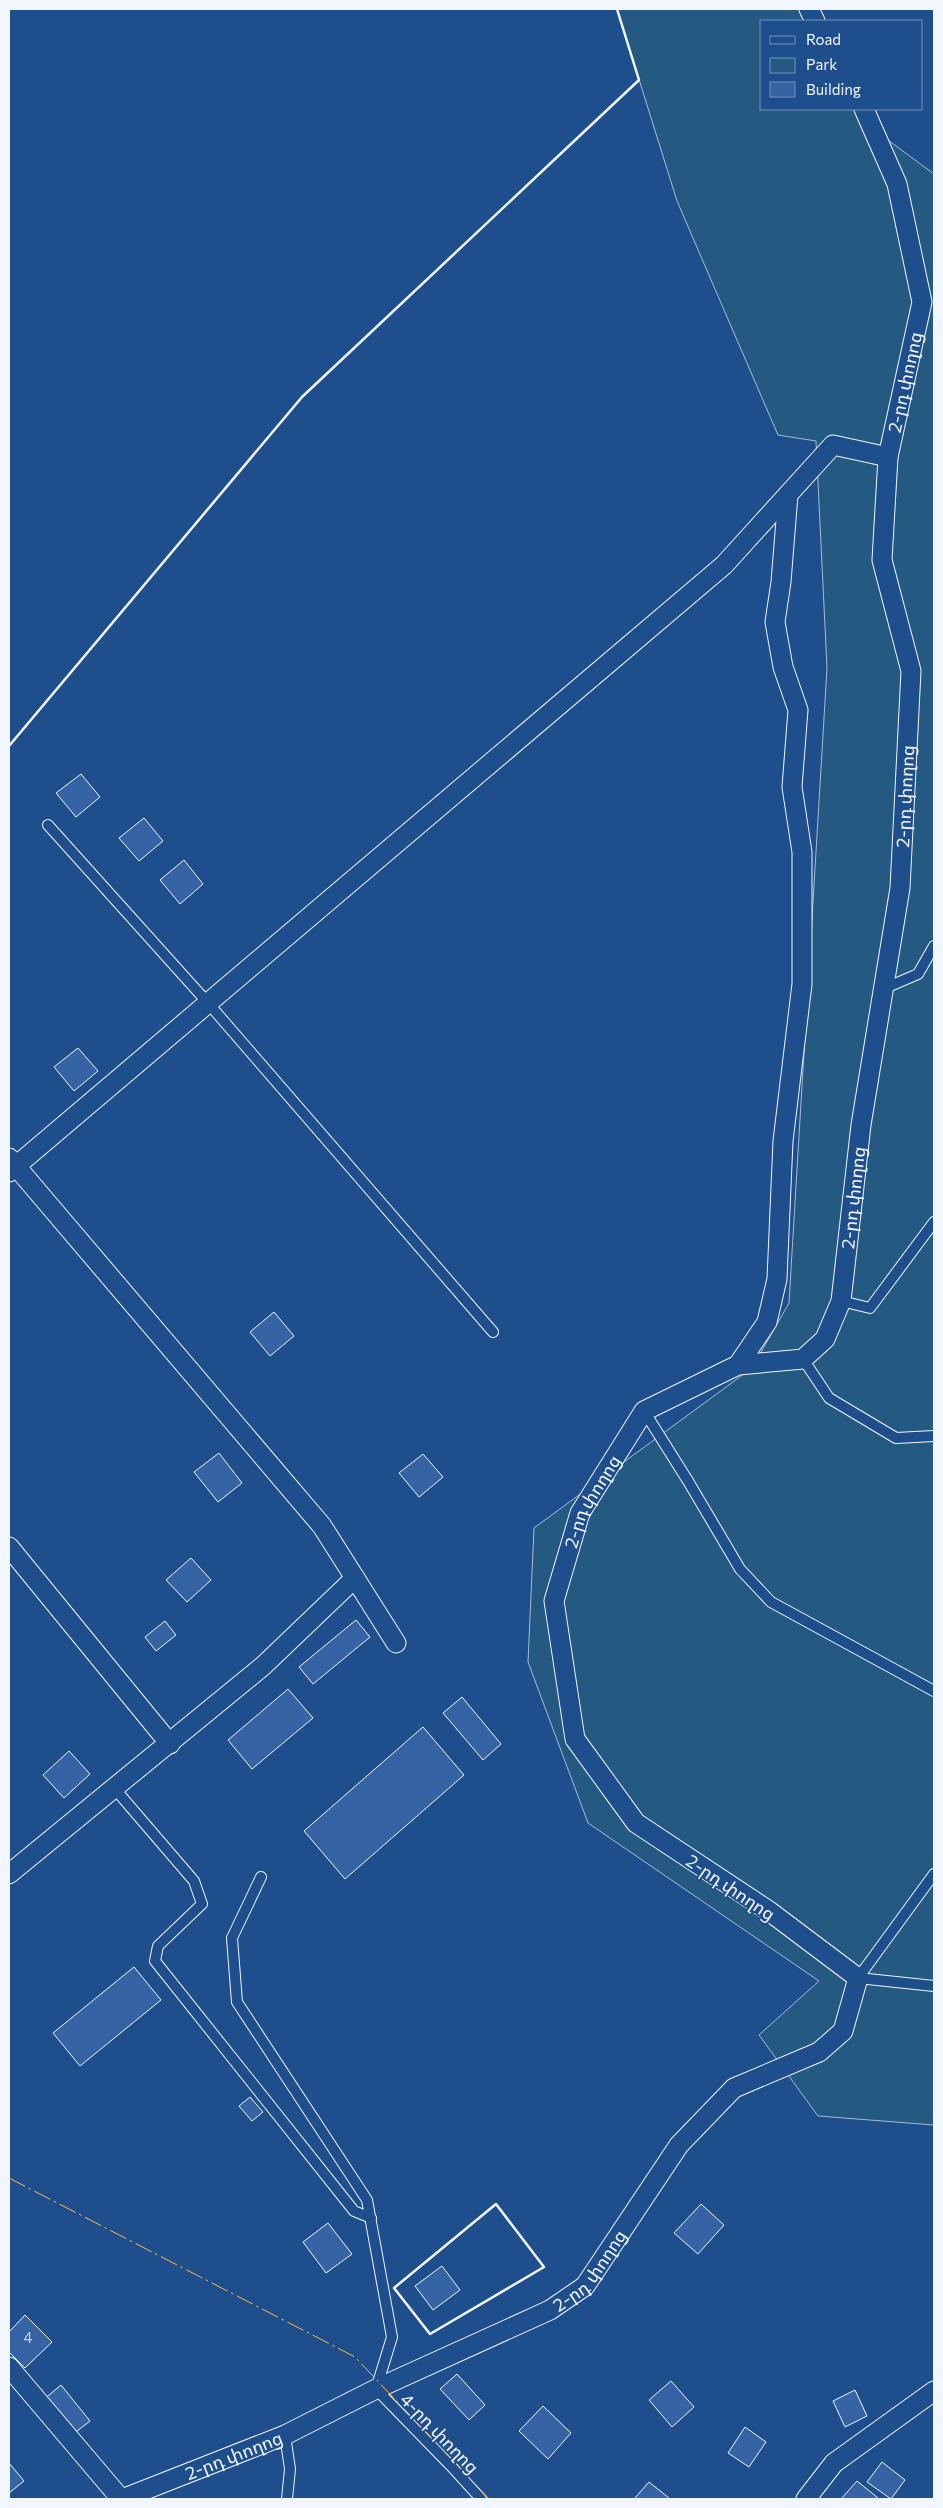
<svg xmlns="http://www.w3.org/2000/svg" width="943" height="2508" viewBox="0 0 943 2508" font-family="Commissioner,'Noto Sans Armenian',sans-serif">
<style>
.green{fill:#245a82;stroke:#a8bbd7}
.building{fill:#3563a3;stroke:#f2f6ff}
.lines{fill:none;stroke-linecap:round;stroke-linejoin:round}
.lane-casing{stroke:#f2f6ff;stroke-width:12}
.street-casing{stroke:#f2f6ff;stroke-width:21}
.lane{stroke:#1f4e8c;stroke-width:10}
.street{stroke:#1f4e8c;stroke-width:19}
.wall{stroke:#f2f6ff;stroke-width:2.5}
.power{stroke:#ffb74d;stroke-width:1;stroke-dasharray:18 4 2.5 4;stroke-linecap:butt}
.labels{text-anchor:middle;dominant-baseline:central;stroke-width:4;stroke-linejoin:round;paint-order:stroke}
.number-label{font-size:15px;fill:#c3d1e8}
.street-label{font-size:18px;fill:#f2f6ff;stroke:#1f4e8c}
</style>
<rect width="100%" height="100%" fill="#1f4e8c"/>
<!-- green -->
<path class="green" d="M 617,9 L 801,9 L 809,21 L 762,21 L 762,109 L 861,109 L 873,129 L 934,174 L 934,2125 L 818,2116 L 759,2035 L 819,1981 L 588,1823 L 528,1662 L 534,1528 L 752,1368 L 789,1303 L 827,668 L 816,441 L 778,435 L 677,201 Z"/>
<!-- building -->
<path class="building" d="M 81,774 L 100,797 L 76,817 L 56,793 Z
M 144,818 L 163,841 L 139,861 L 119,838 Z
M 184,860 L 203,884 L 180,904 L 160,880 Z
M 78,1048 L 98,1071 L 74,1091 L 54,1067 Z
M 274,1312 L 294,1336 L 270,1356 L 250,1332 Z
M 219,1453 L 242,1483 L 218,1502 L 194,1472 Z
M 423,1454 L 443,1477 L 419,1497 L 399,1473 Z
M 191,1558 L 211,1580 L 187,1602 L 166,1580 Z
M 356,1620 L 370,1637 L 313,1684 L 299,1667 Z
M 165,1621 L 176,1635 L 156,1651 L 145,1637 Z
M 288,1689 L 313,1718 L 252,1769 L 228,1740 Z
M 462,1697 L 501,1744 L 483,1760 L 443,1713 Z
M 423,1727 L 464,1775 L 345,1879 L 304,1831 Z
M 69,1751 L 90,1774 L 64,1798 L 43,1775 Z
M 134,1967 L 161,2000 L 80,2066 L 53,2033 Z
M 250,2097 L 263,2112 L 252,2121 L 239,2106 Z
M 701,2204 L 724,2225 L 698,2254 L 674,2233 Z
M 328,2223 L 352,2254 L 326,2273 L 303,2242 Z
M 442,2266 L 460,2290 L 433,2310 L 415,2286 Z
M 25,2315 L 52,2342 L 25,2368 L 9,2352 L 9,2332 Z
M 457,2374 L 485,2405 L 469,2420 L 440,2389 Z
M 671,2381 L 694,2407 L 672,2427 L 649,2400 Z
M 61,2385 L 90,2421 L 72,2435 L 43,2400 Z
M 855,2390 L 867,2416 L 845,2427 L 833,2401 Z
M 543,2406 L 571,2433 L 548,2459 L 519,2431 Z
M 745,2427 L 766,2442 L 749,2467 L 728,2453 Z
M 882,2462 L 905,2480 L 891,2499 L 867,2482 Z
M 9,2463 L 24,2481 L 9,2493 Z
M 857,2481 L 878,2498 L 876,2499 L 841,2499 Z
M 649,2482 L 669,2498 L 668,2499 L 634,2499 Z"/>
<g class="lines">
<!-- lane casing -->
<g class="lane-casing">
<path id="lane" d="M 48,825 L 208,1003 L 493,1332
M 883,989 L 918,974 L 934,946
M 841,1301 L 870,1308 L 934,1222
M 803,1359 L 829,1398 L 896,1438 L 934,1436
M 644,1411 L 688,1481 L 740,1569 L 771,1602 L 934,1691
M 115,1789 L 194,1881 L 202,1904 L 158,1946 L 155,1961 L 354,2211 L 371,2218
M 261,1877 L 232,1938 L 237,2002 L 367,2200 L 392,2337 L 376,2389 L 451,2466 L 481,2499
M 858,1978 L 934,1874
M 858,1978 L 934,1986
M 285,2435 L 290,2469 L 287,2499"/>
</g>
<!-- street casing -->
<g class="street-casing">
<g id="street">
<path d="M 809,9 L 815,21"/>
<path d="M 9,1158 L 322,1526 L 396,1643"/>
<path d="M 9,1172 L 724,565 L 833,445 L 888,457"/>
<path d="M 738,1365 L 767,1322 L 777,1279 L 783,1141 L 802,984 L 802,852 L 792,787 L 798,710 L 783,667 L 775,622 L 781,582 L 788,495"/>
<path d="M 9,1547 L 170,1744"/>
<path d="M 9,1874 L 263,1666 L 355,1578"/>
<path d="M 9,2367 L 121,2499"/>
<path id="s1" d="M 122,2499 L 285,2435 L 376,2389 L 550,2310 L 585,2286 L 679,2145 L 734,2088 L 819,2052 L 843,2031 L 858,1978 L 769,1911 L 636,1823 L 575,1739 L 554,1601 L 580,1513 L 644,1411 L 738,1365 L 803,1359 L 825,1339 L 841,1301 L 861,1125 L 900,888 L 911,671 L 882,560 L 888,457 L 922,302 L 897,184 L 864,109"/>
<path d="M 806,2499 L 834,2463 L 934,2391"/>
</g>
</g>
<!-- lane -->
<use href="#lane" class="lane"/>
<!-- street -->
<use href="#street" class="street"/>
<!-- wall -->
<path class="wall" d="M 9,746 L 302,397 L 639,80 L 617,9
M 496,2204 L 544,2267 L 430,2334 L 394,2288 Z"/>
<!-- power -->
<path class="power" d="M 9,2178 L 355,2357 L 489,2499"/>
</g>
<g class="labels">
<!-- number labels -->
<g class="number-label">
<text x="28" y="2337">4</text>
</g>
<!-- street labels -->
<g class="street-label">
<text stroke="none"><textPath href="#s1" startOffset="2835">2-րդ փողոց</textPath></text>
<text stroke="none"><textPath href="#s1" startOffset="2415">2-րդ փողոց</textPath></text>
<text stroke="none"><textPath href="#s1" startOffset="2010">2-րդ փողոց</textPath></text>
<text stroke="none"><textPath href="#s1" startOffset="1560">2-րդ փողոց</textPath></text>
<text transform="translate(731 1887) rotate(34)">2-րդ փողոց</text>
<text stroke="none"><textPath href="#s1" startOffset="525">2-րդ փողոց</textPath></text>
<text transform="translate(440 2433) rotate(46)">4-րդ փողոց</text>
<text stroke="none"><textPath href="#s1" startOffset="120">2-րդ փողոց</textPath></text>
</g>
</g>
<!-- border -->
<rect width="943" height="2508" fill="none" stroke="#f2f6ff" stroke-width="20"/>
<!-- legend -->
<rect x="760" y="20" width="162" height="90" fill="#1f4e8c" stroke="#7391ba"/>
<rect x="770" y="36" width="25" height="8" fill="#1f4e8c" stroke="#7391ba"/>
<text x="806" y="45" font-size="15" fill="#f2f6ff">Road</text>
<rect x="770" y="58" width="25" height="15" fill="#245a82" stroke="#7391ba"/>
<text x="806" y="70" font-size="15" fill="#f2f6ff">Park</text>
<rect x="770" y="82" width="25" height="15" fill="#3563a3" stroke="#7391ba"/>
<text x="806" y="95" font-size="15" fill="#f2f6ff">Building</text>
</svg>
